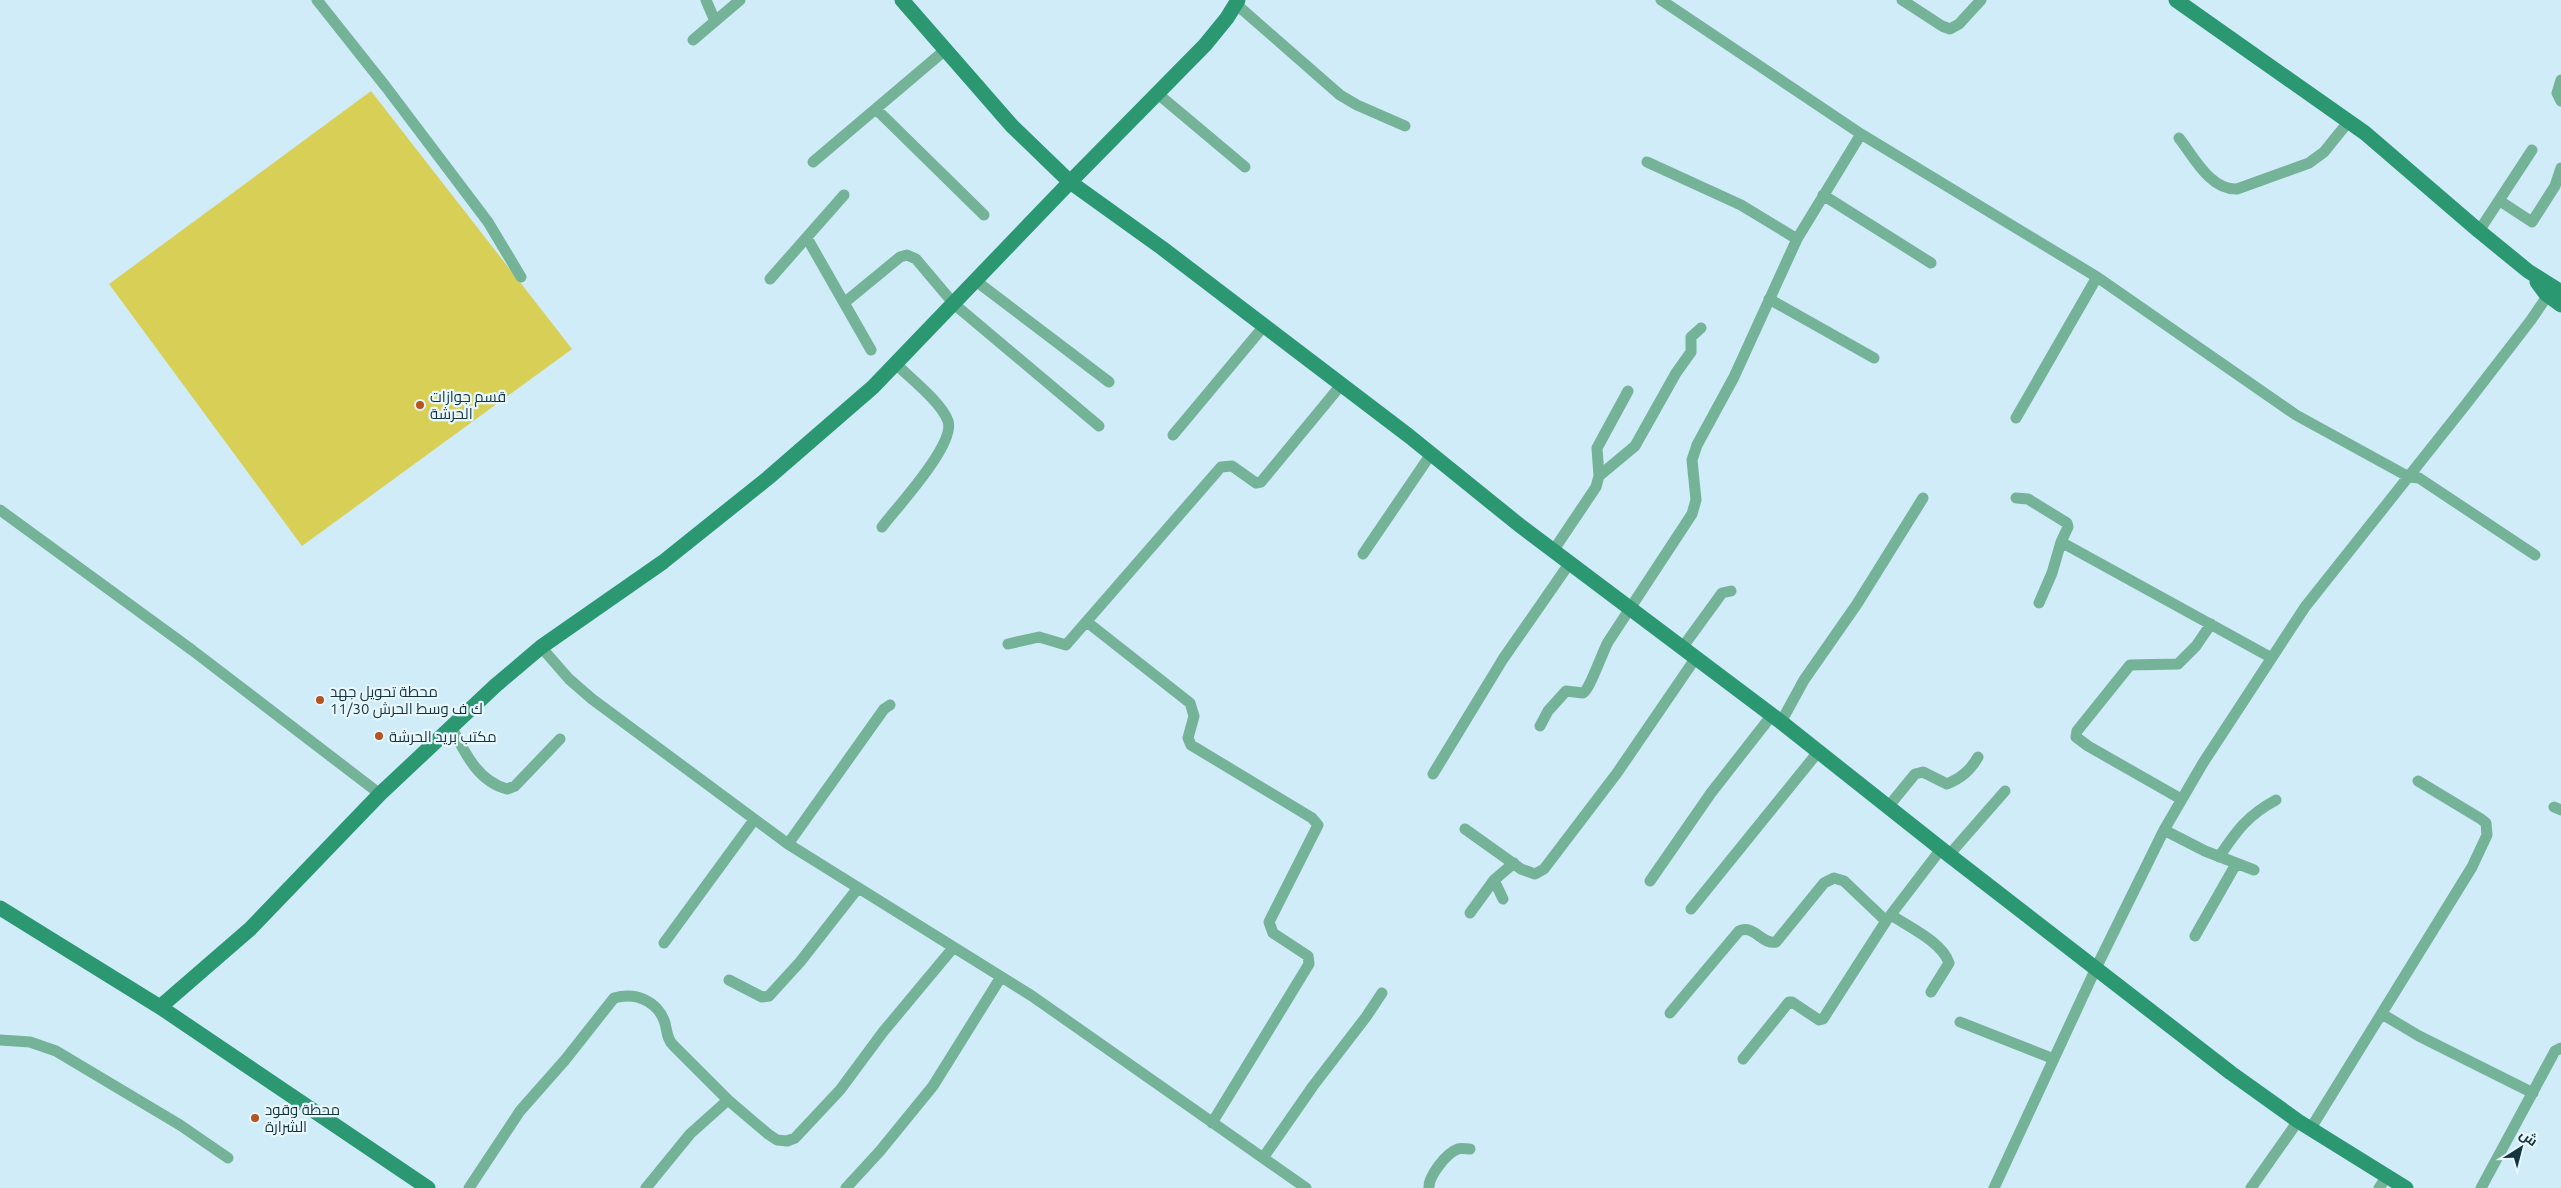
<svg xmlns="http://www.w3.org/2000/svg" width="2561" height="1188" viewBox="0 0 2561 1188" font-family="Ubuntu,Cairo,sans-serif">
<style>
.park{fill:#d8d056}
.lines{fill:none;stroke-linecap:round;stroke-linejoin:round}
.street{stroke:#75b398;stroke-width:11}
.secondary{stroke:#2b9872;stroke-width:15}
.poi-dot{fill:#b7531e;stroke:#e8f7fd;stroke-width:2}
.labels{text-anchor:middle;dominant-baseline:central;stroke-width:4.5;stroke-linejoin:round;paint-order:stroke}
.poi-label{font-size:15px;fill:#153541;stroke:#e8f7fd;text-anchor:start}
</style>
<rect width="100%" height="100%" fill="#cfecf8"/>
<!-- park -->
<path class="park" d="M 371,91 L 572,349 L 302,546 L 109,284 Z"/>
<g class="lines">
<!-- street -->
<path class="street" d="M 317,0 L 386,87 L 488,222 L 521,277
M 706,0 L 715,21
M 1661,0 L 1861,134 L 2097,277 L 2296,415 L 2409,477 L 2419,478 L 2535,555
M 1902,0 L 1942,26 L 1950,29 L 1959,24 L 1981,0
M 1236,4 L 1340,95 L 1357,105 L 1405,126
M 693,40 L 740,0
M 2561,80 L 2557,93 L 2561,101
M 1158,94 L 1245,167
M 876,109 L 984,215
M 2179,138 C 2194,157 2210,190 2237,189 L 2309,163 L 2324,152 L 2349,121
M 813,162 L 944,51
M 1647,162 L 1741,205 L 1797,239
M 1823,195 L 1931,263
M 2500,201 L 2532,222 L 2555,186 L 2561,168
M 2479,231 L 2532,150
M 807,238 L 871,350
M 770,279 L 844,195
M 976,281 L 1109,382
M 1769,299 L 1874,358
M 844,303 L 900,257 L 907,255 L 916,259 L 954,304 L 1099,426
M 2016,418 L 2097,277
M 1173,435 L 1264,326
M 1599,476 L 1635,446 L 1676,373 L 1691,352 L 1691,337 L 1701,328
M 2016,498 L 2028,499 L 2067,523 L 2068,527 L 2061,542 L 2270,657
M 0,510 L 192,650 L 380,794
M 882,527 C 897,507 956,444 948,421 C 941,402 911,379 896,364
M 1553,551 L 1596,487 L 1599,476 L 1597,448 L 1628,391
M 1363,554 L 1431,454
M 2039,603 L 2052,573 L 2061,542
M 1087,622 L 1190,703 L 1194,716 L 1188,738 L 1191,745 L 1312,818 L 1318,825 L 1269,922 L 1273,933 L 1308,956 L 1309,964 L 1212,1123
M 1008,644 L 1039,637 L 1066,645 L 1221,467 L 1232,466 L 1256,483 L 1261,482 L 1341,385
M 541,647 L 569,679 L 592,699 L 788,844 L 1032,996 L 1306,1188
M 1682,648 L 1722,593 L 1731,591
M 1781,722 L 1804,680 L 1857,604 L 1923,498
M 451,726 C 464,751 477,781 507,789 L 515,786 L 560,739
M 1540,726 L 1548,711 L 1566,691 L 1583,693 C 1590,689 1602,653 1608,642 L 1692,514 L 1696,500 L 1692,460 L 1697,445 L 1734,377 L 1797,239 L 1861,134
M 1433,774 L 1503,659 L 1569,564
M 2181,799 L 2088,746 L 2076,737 L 2077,731 L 2130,665 L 2178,664 L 2196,646 L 2211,624
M 1888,807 L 1915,774 L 1923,772 L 1947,784 C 1961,778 1970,771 1978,757
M 2554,807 L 2561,810
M 1465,829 L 1521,869 L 1535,874 L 1544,869 L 1617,773 L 1695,659
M 2164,830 L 2205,851 L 2254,870
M 788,844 L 884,709 L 890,705
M 1949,855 L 2005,791
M 2219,857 C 2237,830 2248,815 2276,800
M 1650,881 L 1711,793 L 1772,715
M 1503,899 L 1494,880 L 1514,863
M 1691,909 L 1818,752
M 1470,913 L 1494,880
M 1891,915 C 1909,927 1942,942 1949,963 L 1931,992
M 2195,936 L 2236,864
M 664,943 L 754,820
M 729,980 L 762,997 L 769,996 L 800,962 L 858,888
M 1670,1013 L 1739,931 C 1754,924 1762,945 1776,942 L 1824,883 L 1834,878 L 1844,881 L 1886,921 L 1941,849
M 2382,1014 L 2419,1036 L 2533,1093
M 1960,1022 L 2054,1059
M 0,1040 L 30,1042 L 56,1051 L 180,1125 L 228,1158
M 1743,1059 L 1789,1002 L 1792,1002 L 1819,1020 L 1823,1019 L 1886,921
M 2311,1128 L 2472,867 L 2487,835 L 2486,823 L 2481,819 L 2418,781
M 1263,1158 L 1313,1086 L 1366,1017 L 1382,993
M 469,1188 L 520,1111 L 565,1060 L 614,998 C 636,992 658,1001 665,1023 C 667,1031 667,1039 673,1045 L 728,1100 L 768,1134 L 777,1140 L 787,1141 L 795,1138 L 840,1090 L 883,1032 L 953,948
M 646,1188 L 690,1134 L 728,1100
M 846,1188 L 880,1151 L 933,1086 L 1001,977
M 1429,1188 C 1428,1177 1446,1153 1458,1149 C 1461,1148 1467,1149 1470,1149
M 1994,1188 L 2096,968 L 2164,830 L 2203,763 L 2305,607 L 2467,403 L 2531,320 L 2552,289
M 2251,1188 L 2298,1121
M 2379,1188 L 2387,1176
M 2481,1188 L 2555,1051 L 2561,1048"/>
<!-- secondary -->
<path class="secondary" d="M 902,0 L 1012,126 L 1070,182 L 1162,248 L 1409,436 L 1518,524 L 1781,722 L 1949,855 L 2231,1073 L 2298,1121 L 2406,1188
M 2176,0 L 2365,133 L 2479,231 L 2528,271 L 2561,292
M 2537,282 L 2546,294 L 2561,305
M 0,908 L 160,1007 L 428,1188
M 160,1007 L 250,929 L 380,794 L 495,686 L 541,647 L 663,562 L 768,478 L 873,387 L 1070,182 L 1205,45 L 1227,18 L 1238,0"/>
</g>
<!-- markers -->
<g class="poi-dot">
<circle cx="420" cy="405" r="5"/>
<circle cx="320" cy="700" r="5"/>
<circle cx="379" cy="736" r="5"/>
<circle cx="255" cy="1118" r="5"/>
</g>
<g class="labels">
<!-- poi labels -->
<g class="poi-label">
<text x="430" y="396">قسم جوازات<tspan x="430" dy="17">الحرشة</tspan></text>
<text x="330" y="691">محطة تحويل جهد<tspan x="330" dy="17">11/30 ك ف وسط الحرش</tspan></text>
<text x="389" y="736">مكتب بريد الحرشة</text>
<text x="265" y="1109">محطة وقود<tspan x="265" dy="17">الشرارة</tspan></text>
</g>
</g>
<!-- north arrow -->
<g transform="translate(2521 1148) rotate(36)" stroke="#e8f7fd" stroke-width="4" paint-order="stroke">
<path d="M0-4L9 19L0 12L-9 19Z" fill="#153541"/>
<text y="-8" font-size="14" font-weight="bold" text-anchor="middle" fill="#153541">ش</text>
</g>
</svg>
